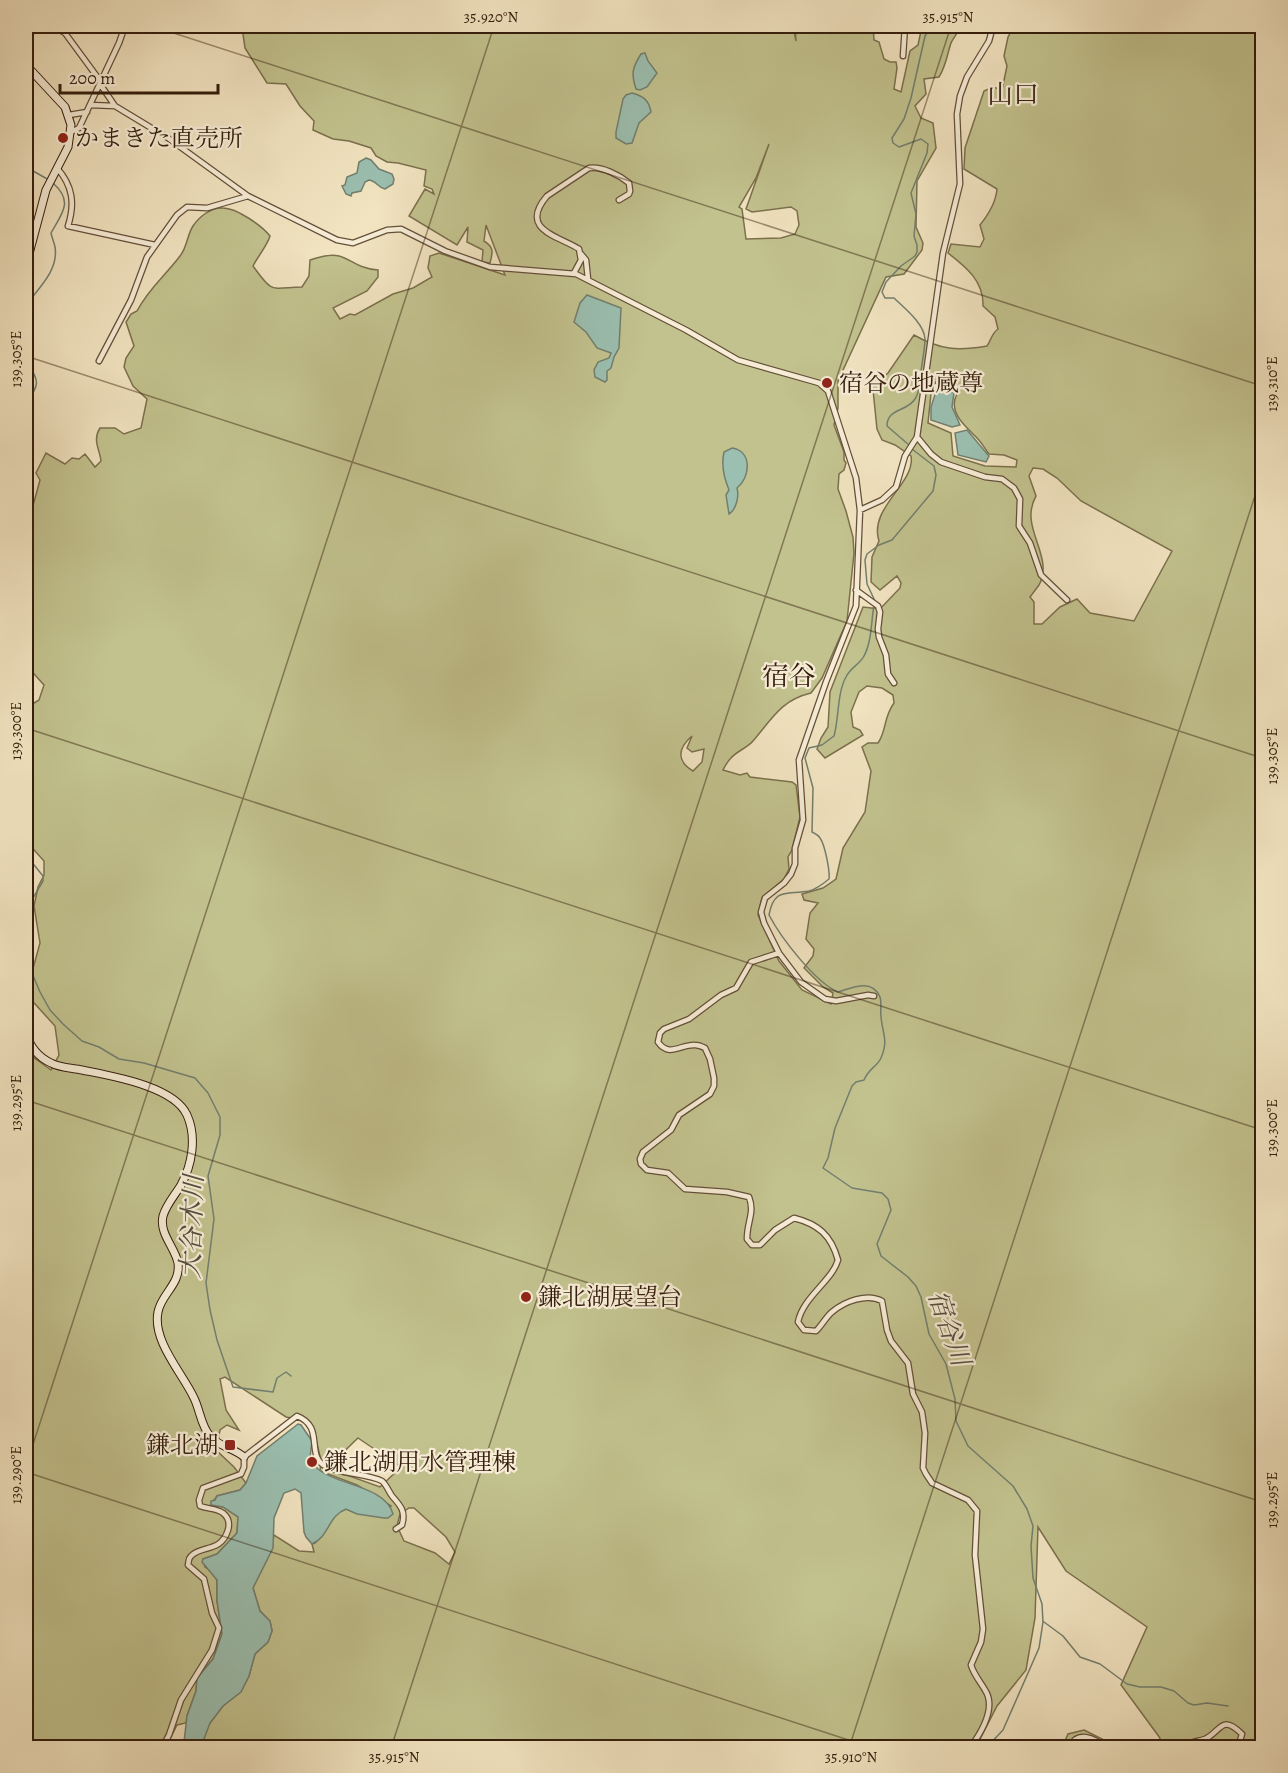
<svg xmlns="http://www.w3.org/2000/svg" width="1288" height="1773" viewBox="0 0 1288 1773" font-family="Alegreya,'Noto Serif JP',serif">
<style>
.green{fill:#c2c28e;stroke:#7b704d;stroke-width:1.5;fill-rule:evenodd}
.water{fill:#9bbfb0;stroke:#727e6e;stroke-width:1.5}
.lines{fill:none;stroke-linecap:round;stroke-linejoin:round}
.stream{stroke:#727e6e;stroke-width:1.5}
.street-casing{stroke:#644f39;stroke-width:7}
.secondary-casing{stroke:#341d0c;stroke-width:9}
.street{stroke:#f7edd7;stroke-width:4.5}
.secondary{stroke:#f7edd7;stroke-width:7}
.ticks{fill:none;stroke:#341d0c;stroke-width:1.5;stroke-opacity:0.45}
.poi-dot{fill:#8f2418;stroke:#f7edd7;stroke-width:2}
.labels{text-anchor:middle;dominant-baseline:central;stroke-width:4.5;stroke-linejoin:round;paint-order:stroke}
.poi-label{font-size:24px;fill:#341d0c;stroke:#f7edd7;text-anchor:start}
.neighbourhood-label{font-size:26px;fill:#341d0c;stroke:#f7edd7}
.water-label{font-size:26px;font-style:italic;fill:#534e3d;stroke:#f7edd7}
.quarter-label{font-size:27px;fill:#341d0c;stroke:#f7edd7}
.neatline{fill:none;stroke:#341d0c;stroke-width:2}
.ticks-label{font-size:15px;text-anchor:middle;fill:#341d0c}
</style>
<rect width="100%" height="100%" fill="#f2e4c1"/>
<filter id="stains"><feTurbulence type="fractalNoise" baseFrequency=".00333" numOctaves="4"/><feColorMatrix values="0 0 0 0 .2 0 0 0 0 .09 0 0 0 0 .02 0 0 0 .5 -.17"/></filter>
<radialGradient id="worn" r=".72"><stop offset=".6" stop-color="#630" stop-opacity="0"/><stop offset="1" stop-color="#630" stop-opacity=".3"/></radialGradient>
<!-- green -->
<path class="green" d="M 236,26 L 793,26 L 796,41 L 795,26 L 873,26 L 874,40 L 879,42 L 884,59 L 890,62 L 896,62 L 897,68 L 894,89 L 901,92 L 910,51 L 918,45 L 922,26 L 959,26 C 959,33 954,36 951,43 C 947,55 946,66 939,77 L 924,79 L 926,94 L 915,106 L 921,118 L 933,123 L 936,148 L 917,181 L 916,227 L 923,243 L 922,250 L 904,274 L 886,277 L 838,381 L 838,408 L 834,425 L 844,452 L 844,460 L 846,463 L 844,470 L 839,474 L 838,489 L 846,511 L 853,537 L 854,553 L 847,621 L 822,678 L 811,693 C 781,700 772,719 753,741 C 747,748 737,751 731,758 C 728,761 725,766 723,770 L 740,775 L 747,773 L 750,777 L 792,782 L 796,785 L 800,817 L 792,850 L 788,857 L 789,869 L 784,879 L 762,898 L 758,915 L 779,961 L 802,990 L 831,1004 L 833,993 L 823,987 L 804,968 L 813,956 L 814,949 L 806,939 L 810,913 L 818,903 L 804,900 L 802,894 L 823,888 L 836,879 L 843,848 L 865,812 L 871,771 L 862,747 L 868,743 L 878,743 C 887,730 883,718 894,703 L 893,695 L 882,688 L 867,686 L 859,692 L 851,712 L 853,727 L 860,730 L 863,735 L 825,758 L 817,749 L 821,738 L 828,727 L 830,692 L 863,607 L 880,609 L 900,588 L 901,583 L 897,576 L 880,590 L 871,582 L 872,557 L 879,541 C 868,508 916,483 911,456 L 895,445 L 882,440 L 877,429 L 873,390 L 867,386 L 870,378 L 883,377 L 888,373 L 914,335 C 940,350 958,351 987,346 C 991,340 992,333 998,329 L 995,317 L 983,306 C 984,281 966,267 948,253 L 951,244 L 980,247 L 984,239 L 980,225 C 988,215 996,202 997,189 L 964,169 L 965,148 L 984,91 L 993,87 L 1002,90 L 1007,66 L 1004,56 L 1008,37 L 1014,26 L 1262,26 L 1262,1747 L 1157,1747 L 1160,1738 L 1121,1685 L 1147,1627 L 1066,1571 L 1038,1527 L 1035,1618 L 1026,1670 L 997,1706 L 976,1747 L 201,1747 L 202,1739 L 210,1723 L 223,1706 L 241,1691 L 249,1676 L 255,1654 L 268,1642 L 272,1631 L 270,1621 L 260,1611 L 253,1588 C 260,1569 272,1556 274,1535 L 299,1551 L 314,1552 L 312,1544 L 315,1543 L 333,1518 L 337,1513 L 346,1509 C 364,1517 373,1514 391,1506 L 357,1485 L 320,1471 L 321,1460 L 315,1436 L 302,1420 L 286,1417 L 225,1377 L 220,1379 L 226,1410 L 239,1430 L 227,1425 L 220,1430 L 216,1450 L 234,1467 L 246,1483 L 240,1490 L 217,1496 L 211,1505 L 223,1507 L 238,1517 L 237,1533 L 217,1554 L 203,1559 L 205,1567 L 210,1570 L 217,1580 L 217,1601 L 222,1634 L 213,1659 L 197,1678 L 196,1691 L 187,1716 L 186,1723 L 177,1725 L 166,1747 L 26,1747 L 26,1052 L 51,1070 L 59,1055 L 55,1026 L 26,994 L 40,943 L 34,906 L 38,887 L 44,875 L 44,861 L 26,841 L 26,708 L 39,700 L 44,685 L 26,665 L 26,517 L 31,513 L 40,480 L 36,473 L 46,453 L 65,464 L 72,458 L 79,459 L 85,454 L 95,467 L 101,461 C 100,450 92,440 100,428 L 115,428 L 124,434 L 141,428 L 147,399 L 133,386 L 124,367 L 126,358 L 134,346 L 126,322 L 131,314 L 137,311 C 149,288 165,276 180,256 C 187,248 187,235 193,226 C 199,217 211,207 223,208 C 237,208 262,226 270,236 C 267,246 258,256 253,266 C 273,294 270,288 302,287 L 309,276 L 310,260 C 350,246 344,267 378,270 L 378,277 L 367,291 L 333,308 L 340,319 L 350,314 L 355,315 L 393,294 L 413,288 L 432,277 L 428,268 L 430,256 L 439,253 L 505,275 L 486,225 L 484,241 C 494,247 493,252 490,263 L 482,262 L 483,250 L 467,242 L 468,227 L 457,245 L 409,216 L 425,189 L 434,194 L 432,189 L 424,186 L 426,170 L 398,163 L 387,162 L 376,156 L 371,148 L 349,141 L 333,139 L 313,130 L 314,121 L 300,106 L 286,84 L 267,83 L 245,48 L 243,34 L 240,29 ZM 769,144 L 746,209 L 752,212 L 791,207 L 797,211 L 799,225 L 795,234 L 781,238 L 746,239 L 742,209 L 739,207 L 756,178 ZM 935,382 L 957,394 C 947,412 966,427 977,438 C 982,443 985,449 989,454 L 1004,455 L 1017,460 L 1016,467 L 985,466 L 953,456 L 951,433 L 928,423 L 931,394 ZM 1033,468 L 1043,469 L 1057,478 L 1081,501 L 1172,551 L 1134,621 L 1090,613 L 1077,599 L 1060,607 L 1042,624 L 1034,624 L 1034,602 L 1030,597 C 1033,593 1036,589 1039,585 C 1055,556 1018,527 1036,496 L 1029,476 ZM 692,736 L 687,748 L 692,752 L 704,749 L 702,762 L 693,771 C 676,761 678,748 692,736 ZM 358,1438 L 401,1467 L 380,1487 L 327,1468 ZM 409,1508 L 414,1508 L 446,1537 L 455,1552 L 449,1564 L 435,1553 L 404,1541 L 397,1526 L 400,1514 Z
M 1084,1730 L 1112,1744 L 1114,1747 L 1062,1748 L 1068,1734 Z"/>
<!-- water -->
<path class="water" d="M 645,53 L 648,61 L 657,73 L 647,87 L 640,90 L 636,89 C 631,74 632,68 641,54 Z
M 632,93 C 643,96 649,100 651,112 L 639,123 L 632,143 L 626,144 L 616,138 L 616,132 L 623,99 L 626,95 Z
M 366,158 L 371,160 L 379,169 L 392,174 L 394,179 L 393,184 L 385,189 C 378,188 377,181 369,180 L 365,182 L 361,191 L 352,193 L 351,196 L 346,194 L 342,186 L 345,185 L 347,177 L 357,173 L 359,162 Z
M 587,295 L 621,308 L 619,348 L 614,357 L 611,368 L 607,371 L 607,380 L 605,382 L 595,377 L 594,370 L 598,362 L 609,358 L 611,353 L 597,348 L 586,332 L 574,322 L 580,303 Z
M 938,385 L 954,393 L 952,407 L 960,425 L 952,427 L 931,420 L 931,407 Z
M 967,430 L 989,456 L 986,462 L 958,455 L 955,433 Z
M 732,448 C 753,451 750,478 737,488 C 739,495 737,509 729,514 L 726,495 L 729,490 C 724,478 721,465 724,452 Z
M 298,1424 L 301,1425 L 312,1441 L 310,1458 C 312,1462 315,1466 318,1469 C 336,1485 386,1486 393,1514 L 388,1518 L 384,1518 L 357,1514 L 346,1509 C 328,1516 329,1537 312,1544 L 306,1537 L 304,1532 L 301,1493 L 295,1489 L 284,1493 L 274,1518 L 273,1548 L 253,1588 L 260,1611 L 270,1621 L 272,1631 L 268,1642 L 255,1654 L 249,1676 L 241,1692 L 223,1706 L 210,1723 L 201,1747 L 196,1747 L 184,1742 L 187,1716 L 196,1691 L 197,1678 L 213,1659 L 222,1634 L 217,1601 L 217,1580 L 202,1562 L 203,1559 L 217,1554 L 237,1533 L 238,1517 L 223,1507 L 211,1505 L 211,1501 L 215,1500 L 217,1496 L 240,1490 L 246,1483 L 257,1456 Z"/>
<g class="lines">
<!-- stream -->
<path class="stream" d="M 26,167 L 49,180
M 26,305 C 38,289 59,270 55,247 C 54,242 52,238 51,233 C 62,213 74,202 53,183
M 26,362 C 40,380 40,385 26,403
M 909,445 L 887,426 C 887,408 907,412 915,399 C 920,392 920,380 921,372 C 922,361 925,349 925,339 C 924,323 904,308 894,298 L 885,298 L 882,292 L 886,282 L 901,266 L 915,256 L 917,252 L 917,245 L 914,236 L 916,214 L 911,193 L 927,153 L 928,144 L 921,139 L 899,147 L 893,143 L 892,138 L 904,119 L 911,98 L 925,36 L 931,26
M 875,601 L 867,584 L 865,560 L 867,554 L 879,545 L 892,540 L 933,491 L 936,475 L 934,466 L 912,449
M 874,605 C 871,622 872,641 864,656 C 860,664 850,668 846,677 C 837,693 839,719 834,736 L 822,745 L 809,748 L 805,758 L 813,788 L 812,832 C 814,833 819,836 820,838 C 825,845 830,871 829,879 C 823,884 817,889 809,891 C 787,895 774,887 769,915 C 781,938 815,982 838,992 C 852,988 872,978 880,997 C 882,1003 880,1010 881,1016 C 882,1033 889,1040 881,1058 C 877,1067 869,1068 864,1080 L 856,1082 L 852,1086 L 835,1128 L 828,1158 L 823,1168 L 852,1188 L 882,1193 L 888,1199 L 891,1210 L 877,1244 L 881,1256 L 908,1277 L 916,1286 L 921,1297 L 929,1334 L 946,1364 L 955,1399 L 956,1421 L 968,1446 L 1013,1486 L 1027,1509 L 1033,1526 L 1031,1546 L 1033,1578 L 1042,1604 L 1043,1622 L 1039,1648 L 1003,1730 L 986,1748
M 26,855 L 43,876 L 43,881 L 26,910
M 26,959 L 40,992 L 50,1010 L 63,1024 L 82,1041 L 99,1047 L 119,1059 L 144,1063 L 195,1078 L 208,1093 L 220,1117 L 220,1135 L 208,1176 L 214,1219 L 206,1283 L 210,1310 L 217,1340 L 233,1387 L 273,1392 L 277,1378 L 286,1372 L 291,1376
M 1044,1622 L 1063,1636 L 1080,1657 L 1100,1664 L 1127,1684 L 1140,1687 L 1161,1687 L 1174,1691 L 1188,1703 L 1194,1705 L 1207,1703 L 1228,1706"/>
<!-- street casing -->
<g class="street-casing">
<path id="street" d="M 53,26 L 65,33 L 101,82
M 903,56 L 905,26
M 100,84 L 115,106 L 168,138 L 248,196 L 337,240 L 353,243 L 387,230 L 401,229 L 445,251 L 490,267 L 576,274 L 686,330 L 738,360 L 819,383 L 828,391 L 856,478 L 860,510 L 856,606 L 826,682 L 799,760 L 803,820 L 795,848 L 795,864 L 791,874 L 784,883 L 765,898 L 761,912 L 764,923 L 779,953 L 801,982 L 825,999 L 836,1001 L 868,995 L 874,996
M 90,105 L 115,106
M 69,115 L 87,112
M 71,132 L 79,128 L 119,43 L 125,26
M 57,168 C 73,186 75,204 68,226 L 155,245
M 581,254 L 586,260 L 588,279
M 574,273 L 581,260 L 579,249 C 559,236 518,230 547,196 L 589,168 C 602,166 619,175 629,183 L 630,191 L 629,194 L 619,200
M 99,361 L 131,300 L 147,257 L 177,215 L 187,207 L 207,208 L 248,196
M 917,437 L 931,454 L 941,462 L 985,477 L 1002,479 L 1014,488 L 1020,499 L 1019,526 L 1030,543 L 1041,575 L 1067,600
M 860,510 L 882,500 L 896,487 L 905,456 L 917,437 L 943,253 L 960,184 L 957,114 L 960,96 L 967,77 L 989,41 L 993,26
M 856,590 L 878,606 L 880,612 L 878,629 L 879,637 L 886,655 L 888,674 L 894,683
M 779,953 L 751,962 L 736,988 L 721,995 L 689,1019 L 664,1029 L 660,1033 L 658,1042 C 669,1058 681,1044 695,1045 C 697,1045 703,1047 705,1048 L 710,1059 L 714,1078 L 714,1086 L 710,1094 L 679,1115 L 671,1130 L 643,1152 L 640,1159 L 641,1164 L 647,1170 L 668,1173 L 685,1189 L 727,1192 L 749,1197 C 755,1213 747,1221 747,1239 L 752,1245 L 760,1245 L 775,1230 L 794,1218 C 818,1224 831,1235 838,1260 C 832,1281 803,1297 798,1322 L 804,1330 L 816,1331 C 822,1325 826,1317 832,1312 C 845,1301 867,1293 882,1301 L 887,1330 L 891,1341 L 908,1363 L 913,1394 L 922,1412 L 925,1433 L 923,1468 L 926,1474 L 932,1483 L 968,1500 L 977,1511 L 975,1555 L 983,1629 L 981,1642 L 971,1665 C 974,1675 980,1681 985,1690 C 997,1708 981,1733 970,1748
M 162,1748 L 169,1735 L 181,1700 L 212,1650 L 219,1628 L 212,1613 L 204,1579 L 188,1565 C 189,1561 188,1559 191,1556 C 201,1545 221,1553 228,1530 C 230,1523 228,1517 223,1513 C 216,1508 207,1509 200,1506 L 199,1500 L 203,1488 L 241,1474 L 244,1467 L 244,1457 L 297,1416 C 326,1427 304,1457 327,1467 C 342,1474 369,1474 382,1481 C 386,1484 389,1492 392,1496 C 401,1506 406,1512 402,1525 L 396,1529
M 1069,1748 C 1077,1730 1094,1737 1106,1748
M 1183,1748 C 1190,1741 1196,1742 1205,1739 C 1221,1732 1221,1713 1242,1734 L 1238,1748"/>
</g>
<!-- secondary casing -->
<g class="secondary-casing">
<path id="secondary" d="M 26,65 L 65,107 L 71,125 L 68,147 L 46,190 L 26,265
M 26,1033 C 30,1047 38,1057 51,1063 C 60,1068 73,1068 82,1070 C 111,1076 174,1086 187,1115 C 197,1137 192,1165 181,1185 C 175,1195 166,1205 163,1216 C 159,1234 175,1247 178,1263 C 181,1284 161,1294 158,1312 C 152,1341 183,1374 194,1398 C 200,1410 201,1426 210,1436 C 219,1447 234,1448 244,1457"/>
</g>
<!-- street -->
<use href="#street" class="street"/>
<!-- secondary -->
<use href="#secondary" class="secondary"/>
</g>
<!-- ticks -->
<path class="ticks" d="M 152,26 L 1262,386M 26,59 L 36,26M 26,356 L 1262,758M 26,728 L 1262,1130M 26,1100 L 1262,1502M 26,1466 L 494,26M 26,1472 L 873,1748M 391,1748 L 951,26M 849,1748 L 1262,474"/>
<!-- markers -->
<g class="poi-dot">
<circle cx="63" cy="138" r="6"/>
<circle cx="827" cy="383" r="6"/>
<circle cx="526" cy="1297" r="6"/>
<rect x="224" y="1439" width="12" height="12" rx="3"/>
<circle cx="312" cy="1462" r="6"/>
</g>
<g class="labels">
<!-- poi labels -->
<g class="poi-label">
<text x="75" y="138">かまきた直売所</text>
<text x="839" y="383">宿谷の地蔵尊</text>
<text x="538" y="1297">鎌北湖展望台</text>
<text x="218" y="1445" text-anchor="end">鎌北湖</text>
<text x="324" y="1462">鎌北湖用水管理棟</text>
</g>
<!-- neighbourhood labels -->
<g class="neighbourhood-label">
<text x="1013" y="94">山口</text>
</g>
<!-- water labels -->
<g class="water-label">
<text transform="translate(192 1227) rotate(-88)">大谷木川</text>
<text transform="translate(949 1328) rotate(71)">宿谷川</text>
</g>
<!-- quarter labels -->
<g class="quarter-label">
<text x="789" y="676">宿谷</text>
</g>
</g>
<!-- margin -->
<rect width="1288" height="1773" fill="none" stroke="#f2e4c1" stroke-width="66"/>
<!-- scale -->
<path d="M60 84v9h158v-9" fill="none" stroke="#341d0c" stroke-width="3"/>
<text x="69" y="84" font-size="18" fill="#341d0c" stroke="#f7edd7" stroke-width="4.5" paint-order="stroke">200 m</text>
<rect x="33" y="33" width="1222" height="1707" class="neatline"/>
<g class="ticks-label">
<text x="491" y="22">35.920°N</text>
<text x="948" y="22">35.915°N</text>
<text transform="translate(16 359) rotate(-90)" y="5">139.305°E</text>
<text transform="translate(1272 384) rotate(-90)" y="5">139.310°E</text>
<text transform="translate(16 731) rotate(-90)" y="5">139.300°E</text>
<text transform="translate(1272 756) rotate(-90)" y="5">139.305°E</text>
<text transform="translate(16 1103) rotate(-90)" y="5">139.295°E</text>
<text transform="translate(1272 1128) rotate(-90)" y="5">139.300°E</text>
<text transform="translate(16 1475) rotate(-90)" y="5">139.290°E</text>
<text transform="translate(1272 1500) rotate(-90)" y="5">139.295°E</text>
<text x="394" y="1762">35.915°N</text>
<text x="851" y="1762">35.910°N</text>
</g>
<rect width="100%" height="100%" filter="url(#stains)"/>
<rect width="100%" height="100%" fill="url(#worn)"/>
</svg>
